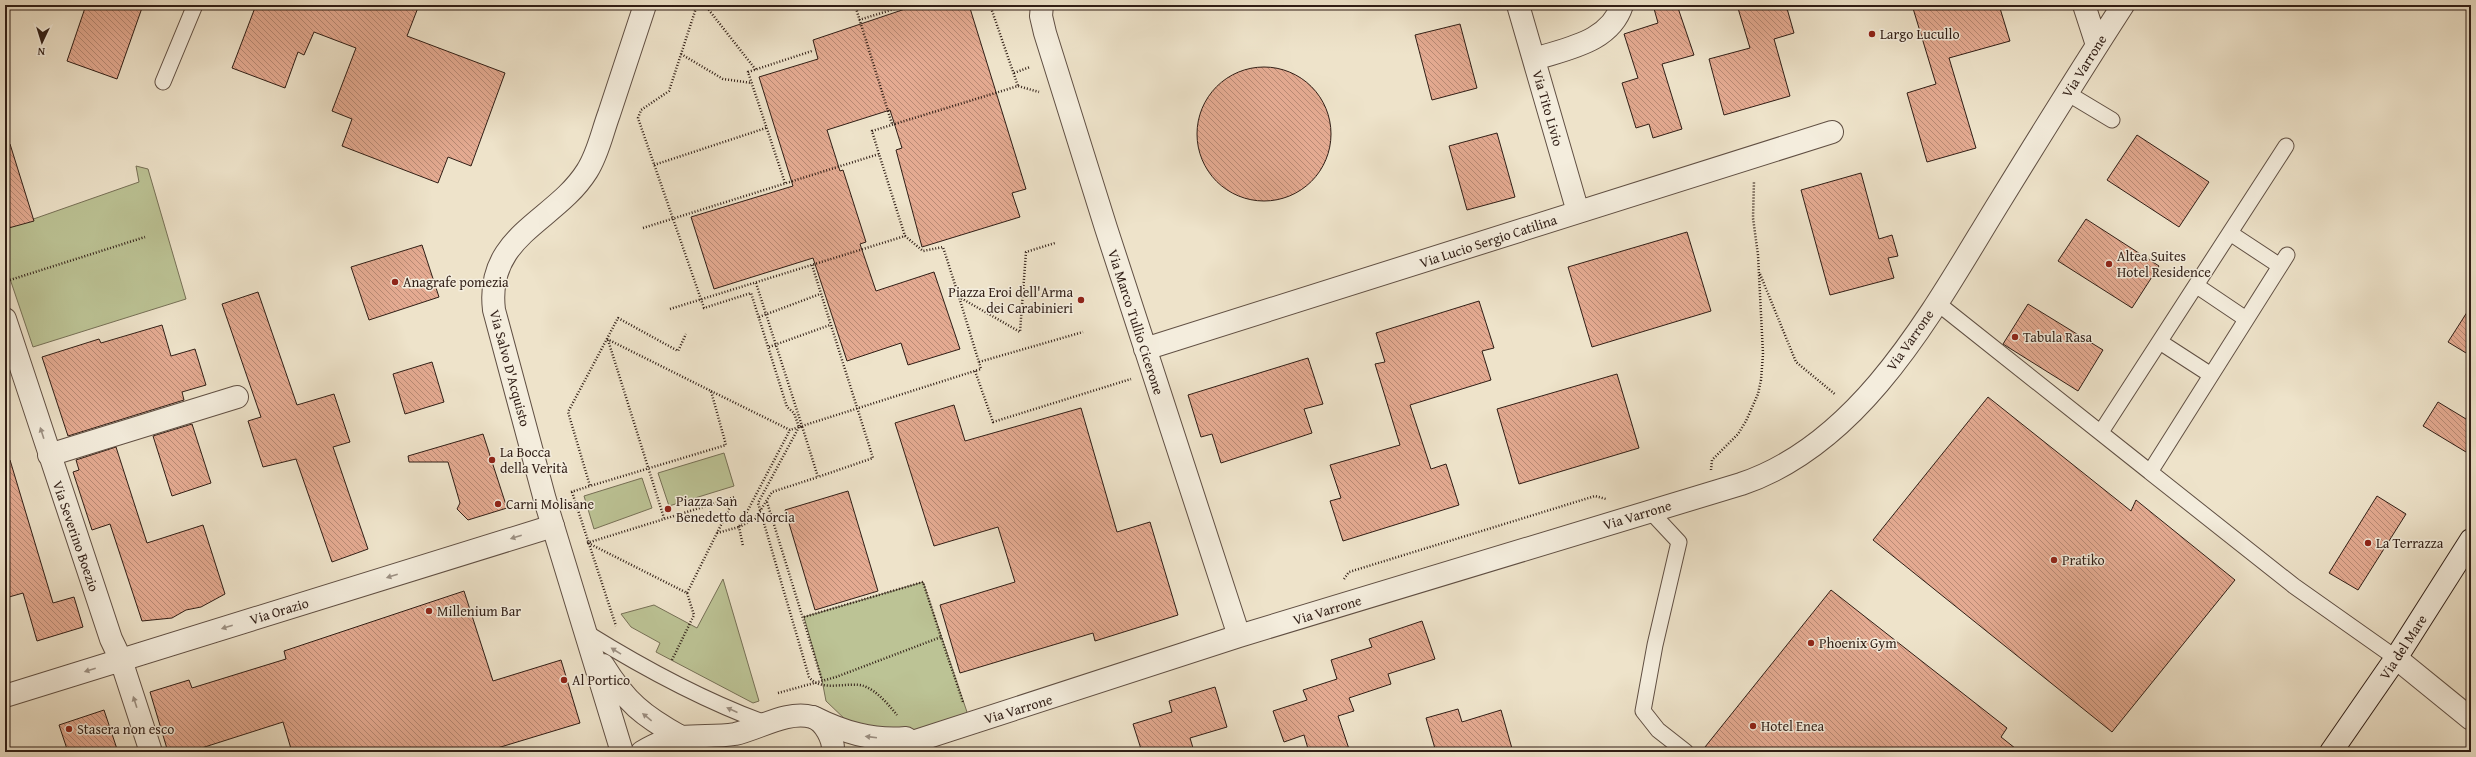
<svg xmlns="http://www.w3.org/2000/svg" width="2476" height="757" viewBox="0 0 2476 757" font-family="'Gentium Book Plus',serif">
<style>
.green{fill:#bcc395;stroke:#767056}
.building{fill:url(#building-back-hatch);stroke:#301e16}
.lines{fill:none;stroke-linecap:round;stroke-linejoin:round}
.service-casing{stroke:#604f43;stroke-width:17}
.minor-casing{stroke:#604f43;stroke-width:24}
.tertiary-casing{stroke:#604f43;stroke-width:24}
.secondary-casing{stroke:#301e16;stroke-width:24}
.path{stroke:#301e16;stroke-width:2.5;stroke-dasharray:1 2;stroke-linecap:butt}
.service{stroke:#f4eddd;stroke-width:15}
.minor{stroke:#f4eddd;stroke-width:22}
.tertiary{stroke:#f4eddd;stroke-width:22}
.secondary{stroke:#f4eddd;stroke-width:22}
.oneway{fill:#9c9083}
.poi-dot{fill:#8f2418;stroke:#f4eddd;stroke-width:1.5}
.labels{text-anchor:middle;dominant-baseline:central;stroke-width:3;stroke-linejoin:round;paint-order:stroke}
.poi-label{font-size:14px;fill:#301e16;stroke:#f4eddd;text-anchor:start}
.street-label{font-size:14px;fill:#301e16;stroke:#f4eddd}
</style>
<defs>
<pattern id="building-back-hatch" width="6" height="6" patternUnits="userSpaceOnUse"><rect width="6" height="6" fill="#e4aa91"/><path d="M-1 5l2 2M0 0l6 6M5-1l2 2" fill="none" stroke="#b98a75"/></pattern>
</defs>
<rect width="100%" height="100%" fill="#eee3ca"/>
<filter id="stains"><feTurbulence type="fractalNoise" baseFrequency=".005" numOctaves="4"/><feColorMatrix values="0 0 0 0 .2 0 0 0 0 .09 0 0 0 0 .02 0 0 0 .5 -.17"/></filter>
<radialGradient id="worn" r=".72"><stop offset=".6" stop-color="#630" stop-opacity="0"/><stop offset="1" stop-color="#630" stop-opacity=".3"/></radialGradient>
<!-- green -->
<path class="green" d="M 136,166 L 148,169 L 186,299 L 33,347 L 5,264 L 5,229 L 139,182 Z
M 724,453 L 734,486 L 669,506 L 658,473 Z
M 642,478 L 652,508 L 594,529 L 584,496 Z
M 723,579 L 759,701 L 753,703 L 656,652 L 660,643 L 631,627 L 621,614 L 654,605 L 697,628 Z
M 923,582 L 968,715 L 903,735 L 849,723 L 826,701 L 822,680 L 804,617 Z"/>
<!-- building -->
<path class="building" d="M 86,5 L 143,5 L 117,79 L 67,61 Z
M 256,5 L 419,5 L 407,36 L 505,73 L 471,166 L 448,157 L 438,183 L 342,146 L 352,119 L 332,111 L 356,48 L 314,32 L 304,55 L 298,52 L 285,88 L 232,68 Z
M 917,5 L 969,5 L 1026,189 L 1012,193 L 1020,217 L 922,247 L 896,150 L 902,148 L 890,110 L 827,130 L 840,171 L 843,170 L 866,242 L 860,244 L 876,291 L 934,272 L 960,349 L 908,365 L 901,343 L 847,361 L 813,258 L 714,289 L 691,217 L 793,186 L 759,77 L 818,59 L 813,40 Z
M 1653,5 L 1677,5 L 1694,55 L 1662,64 L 1682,129 L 1653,138 L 1649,124 L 1636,128 L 1622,83 L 1638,78 L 1624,34 L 1658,23 Z
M 1737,5 L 1786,5 L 1794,33 L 1774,39 L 1790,96 L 1724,115 L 1709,59 L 1750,48 Z
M 1912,5 L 1999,5 L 2010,41 L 1949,58 L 1976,148 L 1927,162 L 1907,93 L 1936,84 Z
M 1460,24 L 1477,88 L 1432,100 L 1415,35 Z
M1197 134a67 67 0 1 1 134 0a67 67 0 1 1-134 0Z
M 1497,133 L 1515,197 L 1467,210 L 1449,146 Z
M 2137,135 L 2209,182 L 2179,227 L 2107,180 Z
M 10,144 L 34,221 L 5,229 L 5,145 Z
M 1861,173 L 1879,239 L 1892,235 L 1898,256 L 1888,258 L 1894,278 L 1830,295 L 1801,190 Z
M 2086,219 L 2159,266 L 2132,308 L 2058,261 Z
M 1687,232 L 1711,311 L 1592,347 L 1568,267 Z
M 422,245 L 439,297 L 369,320 L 351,267 Z
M 258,292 L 297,405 L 334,394 L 350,442 L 333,447 L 368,549 L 332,562 L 296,459 L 263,467 L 248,421 L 261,417 L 222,304 Z
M 1479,301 L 1494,348 L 1482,351 L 1491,380 L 1410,405 L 1431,469 L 1446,464 L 1459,505 L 1343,541 L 1330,501 L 1341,498 L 1330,465 L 1400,445 L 1375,364 L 1385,362 L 1376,333 Z
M 2028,304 L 2103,350 L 2078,391 L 2003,344 Z
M 2471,306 L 2471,356 L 2448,342 Z
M 162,325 L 171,356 L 195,349 L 206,385 L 182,392 L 184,400 L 68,436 L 42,357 L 99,339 L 101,343 Z
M 1308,358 L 1323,404 L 1304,409 L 1312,433 L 1221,463 L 1212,434 L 1201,437 L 1188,395 Z
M 432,362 L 444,402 L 405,414 L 393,374 Z
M 1617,374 L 1639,448 L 1519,484 L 1497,409 Z
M 1988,397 L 2131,511 L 2136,500 L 2235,580 L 2112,732 L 1873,540 Z
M 2438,402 L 2471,422 L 2471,455 L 2423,426 Z
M 954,405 L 965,441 L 1081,408 L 1117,532 L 1150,522 L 1178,615 L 1095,641 L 1093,633 L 960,673 L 940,605 L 1015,582 L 998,527 L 934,546 L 895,423 Z
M 192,424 L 211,483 L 172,496 L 153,436 Z
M 483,434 L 507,508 L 468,520 L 457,509 L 460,503 L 448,462 L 409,462 L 408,456 Z
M 116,447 L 147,543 L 203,525 L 225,594 L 201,607 L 186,610 L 172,618 L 142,621 L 110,524 L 92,530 L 73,472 L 79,470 L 76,460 Z
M 10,460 L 53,603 L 74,597 L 83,627 L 37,641 L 23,593 L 9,597 L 5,584 L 5,461 Z
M 848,491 L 878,591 L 815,610 L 785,510 Z
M 2377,496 L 2406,514 L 2358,590 L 2329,573 Z
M 1831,590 L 2007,728 L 2001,737 L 2020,752 L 1701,752 Z
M 464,591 L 493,681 L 561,660 L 580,723 L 494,749 L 495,752 L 292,752 L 283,722 L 189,752 L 168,752 L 150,692 L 189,680 L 192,688 L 286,659 L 284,651 Z
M 1422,621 L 1435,659 L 1388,674 L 1391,684 L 1349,698 L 1354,711 L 1338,716 L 1350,752 L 1309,752 L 1304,735 L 1284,742 L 1273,711 L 1307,700 L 1303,690 L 1337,679 L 1331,660 L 1372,647 L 1369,639 Z
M 1215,687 L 1227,727 L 1190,738 L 1193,748 L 1180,752 L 1142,752 L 1133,724 L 1172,712 L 1169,701 Z
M 1458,709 L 1462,722 L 1501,710 L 1513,752 L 1436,752 L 1426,718 Z
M 104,710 L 118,752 L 68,752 L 59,725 Z"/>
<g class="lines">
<!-- service casing -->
<g class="service-casing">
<path id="service" d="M 163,82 L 195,5
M 2067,93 L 2112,120
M 2230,233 L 2280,266
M 2287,255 L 2150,472 L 2294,586 L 2396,658
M 2197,286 L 2246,319
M 1936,302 L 2150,472
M 2160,342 L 2211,375
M 2101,432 L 2286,146
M 1650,511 L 1679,542 L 1655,645 L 1643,711 L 1658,730 L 1686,752
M 587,633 C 645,669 704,701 768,724"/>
</g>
<!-- minor casing -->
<g class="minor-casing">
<path id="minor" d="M 1042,5 L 1041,16 L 1045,33 L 1106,228 L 1239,636
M 1518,5 L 1578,212
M 2084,5 L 2097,45
M 1535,59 C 1568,48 1610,42 1622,5
M 5,319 L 111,639 L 121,660 L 151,752
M 1145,349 L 1832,132
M 49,455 L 237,397
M 2396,658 L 2471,719
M 5,696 L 553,526
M 813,717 C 843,732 872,741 906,738
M 882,752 L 1239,636 L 1741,484 C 1864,443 1935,306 2000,201 C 2040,136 2081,70 2123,5"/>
</g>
<!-- tertiary casing -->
<g class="tertiary-casing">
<path id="tertiary" d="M 603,665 C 626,702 643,716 681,737
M 622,752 L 545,500 L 494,310 C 485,235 555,222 587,171 C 598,154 602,133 609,114 C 621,78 633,41 645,5
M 642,752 C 654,745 668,738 682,737 C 700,735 717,737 735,734 C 758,729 788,710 812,717 C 825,721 834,740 833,752"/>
</g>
<!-- secondary casing -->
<g class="secondary-casing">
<path id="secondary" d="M 2331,752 L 2396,658 L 2471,540"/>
</g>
<!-- path -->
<path class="path" d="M 697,5 L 669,91 L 641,110 L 638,118 L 704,308 L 751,293 L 787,407 L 794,413 L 799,427 L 802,426 L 818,477 L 772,492 L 755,519 L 739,527 L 743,546
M 705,5 L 756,70
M 855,5 L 892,124
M 990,5 L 1018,86
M 859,20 L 907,5
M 681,54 L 723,79 L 752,83
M 1014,73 L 1030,67
M 879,154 L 872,131 L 1018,86 L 1039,92
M 654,165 L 766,128
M 785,183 L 748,72 L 812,51
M 643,228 L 879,154 L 905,236
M 812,265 L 873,458 L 818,477
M 1760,274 L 1796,362 L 1836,395
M 10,280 L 145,237
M 756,283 L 802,426 L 981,369 L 959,297
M 670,309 L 905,236 L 923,251 L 943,247 L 959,297 L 1020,332 L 1026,252 L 1055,243
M 759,317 L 820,294
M 607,339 L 711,391 L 726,445 L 590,486 L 568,412 L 618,318 L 678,351 L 686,334
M 608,340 L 664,518
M 769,347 L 830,325
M 979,362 L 1083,332
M 975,371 L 993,422 L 1131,379
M 711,391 L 790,430 L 799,427
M 799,427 L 758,503 L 809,677 C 821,693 848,681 864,686 C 877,691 888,704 897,715
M 1711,470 L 1712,460 L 1738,434 L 1746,421 L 1758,394 L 1761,380 L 1763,354 L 1758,255 L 1753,218 L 1754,181
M 571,492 L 590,486
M 572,492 L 616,626
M 767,502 L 822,680
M 717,533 L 739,527 L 790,430
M 587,543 L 735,497 L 687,593 L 588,543
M 1344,579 L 1349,572 L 1595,496 L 1606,499
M 804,617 L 923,582 L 941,637
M 672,660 L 694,615 L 687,593
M 778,693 L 836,677 L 941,637 L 963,702
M 2413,752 L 2422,752"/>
<!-- service -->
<use href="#service" class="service"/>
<!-- minor -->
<use href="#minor" class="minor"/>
<!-- tertiary -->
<use href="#tertiary" class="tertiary"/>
<!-- secondary -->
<use href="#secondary" class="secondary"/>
</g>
<!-- one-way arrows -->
<defs><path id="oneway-solid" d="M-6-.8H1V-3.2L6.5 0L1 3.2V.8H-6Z"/></defs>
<g class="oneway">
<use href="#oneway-solid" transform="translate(42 433) rotate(-108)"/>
<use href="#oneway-solid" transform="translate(516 537) rotate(163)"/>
<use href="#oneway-solid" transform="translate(392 576) rotate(163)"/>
<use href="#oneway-solid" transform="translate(227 627) rotate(163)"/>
<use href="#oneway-solid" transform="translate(616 651) rotate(-148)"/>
<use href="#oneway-solid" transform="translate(90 670) rotate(163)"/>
<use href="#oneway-solid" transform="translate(135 702) rotate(-108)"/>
<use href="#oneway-solid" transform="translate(732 710) rotate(-156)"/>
<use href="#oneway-solid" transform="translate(647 717) rotate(-141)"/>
<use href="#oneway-solid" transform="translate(871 737) rotate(-173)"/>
</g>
<!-- markers -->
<g class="poi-dot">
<circle cx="1872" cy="34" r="4"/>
<circle cx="2109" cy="264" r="4"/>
<circle cx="395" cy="282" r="4"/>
<circle cx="1081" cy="300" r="4"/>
<circle cx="2015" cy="337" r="4"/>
<circle cx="492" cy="460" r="4"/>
<circle cx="498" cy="504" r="4"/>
<circle cx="668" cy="509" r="4"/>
<circle cx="2368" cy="543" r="4"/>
<circle cx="2054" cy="560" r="4"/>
<circle cx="429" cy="611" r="4"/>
<circle cx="1811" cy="643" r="4"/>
<circle cx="564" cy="680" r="4"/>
<circle cx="1753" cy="726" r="4"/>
<circle cx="69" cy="729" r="4"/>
</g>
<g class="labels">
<!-- poi labels -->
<g class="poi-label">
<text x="1880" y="34">Largo Lucullo</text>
<text x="2117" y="256">Altea Suites<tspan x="2117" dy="16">Hotel Residence</tspan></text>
<text x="403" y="282">Anagrafe pomezia</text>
<text x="1073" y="292" text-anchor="end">Piazza Eroi dell'Arma<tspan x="1073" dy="16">dei Carabinieri</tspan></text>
<text x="2023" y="337">Tabula Rasa</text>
<text x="500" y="452">La Bocca<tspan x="500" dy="16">della Verità</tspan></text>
<text x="676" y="501">Piazza San<tspan x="676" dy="16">Benedetto da Norcia</tspan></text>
<text x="506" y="504">Carni Molisane</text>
<text x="2376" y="543">La Terrazza</text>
<text x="2062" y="560">Pratiko</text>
<text x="437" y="611">Millenium Bar</text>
<text x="1819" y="643">Phoenix Gym</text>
<text x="572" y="680">Al Portico</text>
<text x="1761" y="726">Hotel Enea</text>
<text x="77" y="729">Stasera non esco</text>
</g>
<!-- street labels -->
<g class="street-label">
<text transform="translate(2084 66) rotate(-58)">Via Varrone</text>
<text transform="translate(1548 108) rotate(74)">Via Tito Livio</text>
<text transform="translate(1488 241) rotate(-18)">Via Lucio Sergio Catilina</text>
<text transform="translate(1136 322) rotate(72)">Via Marco Tullio Cicerone</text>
<text transform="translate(1910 340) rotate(-55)">Via Varrone</text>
<text transform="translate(510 368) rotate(75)">Via Salvo D'Acquisto</text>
<text transform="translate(1637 515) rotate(-17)">Via Varrone</text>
<text transform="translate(76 536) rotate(71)">Via Severino Boezio</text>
<text transform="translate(1327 610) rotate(-17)">Via Varrone</text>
<text transform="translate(279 611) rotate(-17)">Via Orazio</text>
<text transform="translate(2403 647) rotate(-57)">Via del Mare</text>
<text transform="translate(1018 709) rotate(-17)">Via Varrone</text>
</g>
</g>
<!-- margin -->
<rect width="2476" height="757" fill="none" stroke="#eee3ca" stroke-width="20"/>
<rect x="6" y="6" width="2464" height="745" fill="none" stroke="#301e16" stroke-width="2"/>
<rect x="10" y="10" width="2456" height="737" fill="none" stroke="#301e16"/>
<!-- north arrow -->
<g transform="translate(42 42) rotate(184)" stroke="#f4eddd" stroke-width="3" paint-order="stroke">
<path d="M0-3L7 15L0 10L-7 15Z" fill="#301e16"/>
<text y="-6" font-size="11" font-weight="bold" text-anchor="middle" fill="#301e16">N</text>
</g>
<rect width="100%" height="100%" filter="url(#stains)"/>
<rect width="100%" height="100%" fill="url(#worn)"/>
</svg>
